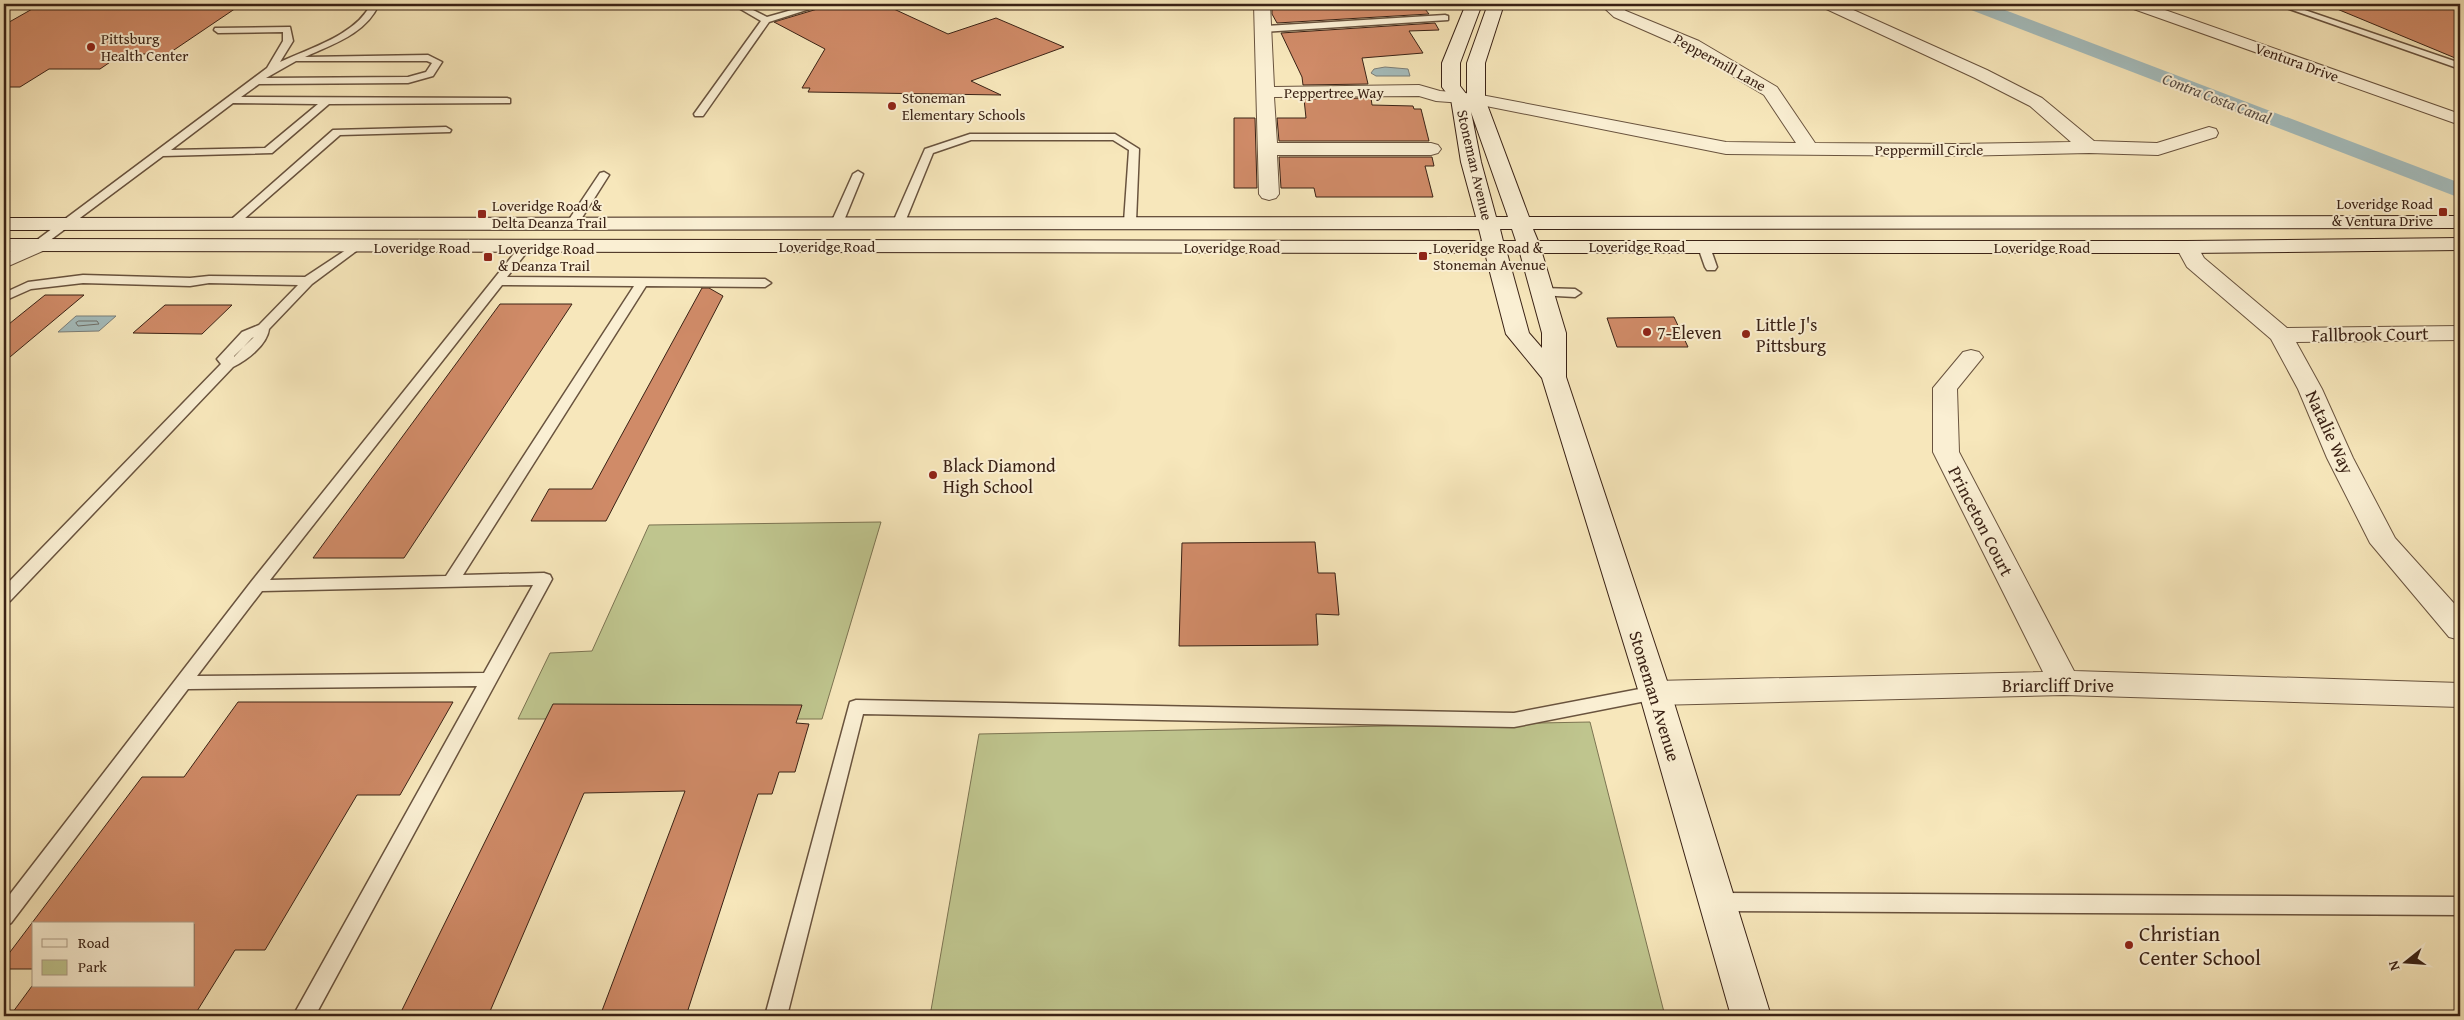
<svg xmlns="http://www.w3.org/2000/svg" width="2464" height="1020" viewBox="0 0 2464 1020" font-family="'Gentium Book Plus',serif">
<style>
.green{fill:#bfc58e;stroke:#7c7452}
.water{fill:#a4bcbc;stroke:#7a7e79}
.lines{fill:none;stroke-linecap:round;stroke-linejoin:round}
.shore{stroke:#6f6f68;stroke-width:1}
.canal{fill:#a4bcbc;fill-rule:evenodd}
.building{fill:#d08b68;stroke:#3a2215}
.lane-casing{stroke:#69533e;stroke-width:3}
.street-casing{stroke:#69533e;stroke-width:2}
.secondary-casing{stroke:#3a2215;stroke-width:2}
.lane{fill:#faefd3;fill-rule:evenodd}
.street{fill:#faefd3;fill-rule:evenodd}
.secondary{fill:#faefd3;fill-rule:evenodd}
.poi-dot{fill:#8f2418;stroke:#faefd3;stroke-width:2}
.labels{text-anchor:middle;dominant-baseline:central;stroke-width:4;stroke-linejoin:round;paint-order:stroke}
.far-poi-label{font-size:15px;fill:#3a2215;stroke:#faefd3;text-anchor:start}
.far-street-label{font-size:15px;fill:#3a2215;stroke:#faefd3}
.far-water-label{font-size:16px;font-style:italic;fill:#5a5047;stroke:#faefd3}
.poi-label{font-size:18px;fill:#3a2215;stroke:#faefd3;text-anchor:start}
.street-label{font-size:18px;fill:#3a2215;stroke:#faefd3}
.near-poi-label{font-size:21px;fill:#3a2215;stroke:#faefd3;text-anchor:start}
</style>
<rect width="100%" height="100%" fill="#f7e7bb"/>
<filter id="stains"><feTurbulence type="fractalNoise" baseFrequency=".004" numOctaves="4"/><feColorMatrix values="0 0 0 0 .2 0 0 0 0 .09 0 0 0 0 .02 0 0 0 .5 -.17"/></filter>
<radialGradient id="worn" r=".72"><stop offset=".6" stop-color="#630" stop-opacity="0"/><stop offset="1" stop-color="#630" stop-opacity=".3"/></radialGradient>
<!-- green -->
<path class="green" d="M 881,522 L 822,719 L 518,719 L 550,653 L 592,651 L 649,525 Z
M 1590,722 L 1665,1016 L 930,1016 L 979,734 Z"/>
<!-- water -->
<path class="water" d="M 1385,67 L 1408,69 L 1410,76 L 1376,76 L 1371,73 L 1374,69 Z
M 76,316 L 116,316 L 99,331 L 58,332 Z"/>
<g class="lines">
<!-- shore -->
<path class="shore" d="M 79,321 L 97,321 L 99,324 L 78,326 L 76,323 Z"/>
<!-- canal -->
<path class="canal" d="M 1964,4 L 1989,4 L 2460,183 L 2460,198 L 1966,8 Z"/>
</g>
<!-- building -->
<path class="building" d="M 41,4 L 242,4 L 168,54 L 122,54 L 100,69 L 49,69 L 20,87 L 4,87 L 4,25 Z
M 834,4 L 883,4 L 948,34 L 996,18 L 1064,47 L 971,81 L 1001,95 L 808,92 L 810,88 L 802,88 L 825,49 L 774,22 Z
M 1306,4 L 1421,4 L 1429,14 L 1277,23 L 1272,14 L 1272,6 L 1308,6 Z
M 2325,4 L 2460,4 L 2460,60 Z
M 1435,23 L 1439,30 L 1409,31 L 1423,53 L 1362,58 L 1368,84 L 1303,85 L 1302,77 L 1281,33 Z
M 1371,98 L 1372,105 L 1413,106 L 1414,109 L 1421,109 L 1429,141 L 1279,141 L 1277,118 L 1306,118 L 1304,99 Z
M 1234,118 L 1255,118 L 1257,188 L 1234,188 Z
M 1279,157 L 1432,157 L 1434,166 L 1425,166 L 1433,197 L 1316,197 L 1314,188 L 1281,188 Z
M 702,288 L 709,288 L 723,296 L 606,521 L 531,521 L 549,489 L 592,489 Z
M 45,295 L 84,295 L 4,362 L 4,328 Z
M 500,304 L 572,304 L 404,558 L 313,558 Z
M 165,305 L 232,305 L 202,334 L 133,333 Z
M 1674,317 L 1688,347 L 1617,347 L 1607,318 Z
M 1315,542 L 1318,573 L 1335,573 L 1339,615 L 1316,614 L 1318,645 L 1179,646 L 1182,543 Z
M 238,702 L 453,702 L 400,795 L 357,795 L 265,950 L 235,950 L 194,1016 L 10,1016 L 32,986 L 194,986 L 194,924 L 34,924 L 34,969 L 4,969 L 4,960 L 142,777 L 184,777 Z
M 553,704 L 802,705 L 796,723 L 809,724 L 795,772 L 779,772 L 772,794 L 758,794 L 686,1016 L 600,1016 L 685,791 L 584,793 L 488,1016 L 399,1016 Z"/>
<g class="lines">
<!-- lane casing -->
<g class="lane-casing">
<path id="lane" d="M 371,4 L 379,4 C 366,34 333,44 305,57 L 428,55 L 442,62 L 433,76 L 408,83 L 259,84 L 241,97 L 507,98 L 510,99 L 510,103 L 329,104 L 272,153 L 163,156 L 41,247 L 33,247 L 33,243 L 267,68 L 283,41 L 283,32 L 218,33 L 214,30 L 215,28 L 290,27 L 293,41 L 280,62 C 310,48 356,35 371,4 ZM 296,61 L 427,61 L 432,63 L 426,72 L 408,77 L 266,78 ZM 233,103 L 318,104 L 265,148 L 171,150 Z
M 744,4 L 758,4 L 749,8 L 767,17 L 813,4 L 825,4 L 769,22 L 703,116 L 695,116 L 694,114 L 761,21 L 737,7 Z
M 2275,4 L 2287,4 L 2460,63 L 2460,69 Z
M 1445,15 L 1448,16 L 1448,20 L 1264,32 L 1260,29 L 1264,26 Z
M 446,127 L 451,130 L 450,132 L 340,135 L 236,226 L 228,226 L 226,224 L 333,130 Z
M 970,134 L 1115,134 L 1139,149 L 1136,222 L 1130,225 L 1124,222 L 1129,150 L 1113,140 L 971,140 L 933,153 L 905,222 L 903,224 L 895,224 L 893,222 L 925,149 Z
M 858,171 L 863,174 L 843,223 L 841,225 L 833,225 L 831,223 L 853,174 Z
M 604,172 L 609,175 L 578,224 L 576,226 L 568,226 L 566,224 L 600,173 Z
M 355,244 L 361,247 L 359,249 L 312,284 L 269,329 C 267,345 247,360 233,367 L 10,601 L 4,603 L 4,587 L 221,364 L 217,359 L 242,332 L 259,325 L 298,285 L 209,283 L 190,286 L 83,283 L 31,289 L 4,301 L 4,293 L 28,282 L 83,275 L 190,278 L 209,276 L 305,277 ZM 254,337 L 234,356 L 234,357 L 252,338 Z
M 525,244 L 531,247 L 507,277 L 765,279 L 771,283 L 765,287 L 646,286 L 463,575 L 544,573 L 550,575 L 552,579 L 315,1016 L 293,1016 L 477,686 L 188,689 L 11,923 L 4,926 L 4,902 L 251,582 L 521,245 ZM 502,285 L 634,286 L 446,576 L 270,580 ZM 533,585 L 484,673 L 197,676 L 262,591 Z
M 1704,244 L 1710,247 L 1717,267 L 1715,270 L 1707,270 L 1705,267 L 1698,247 Z
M 1542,288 L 1575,289 L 1581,293 L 1575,297 L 1538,295 L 1536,292 L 1538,289 Z
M 1655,686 L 1661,688 L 1664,693 L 1661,698 L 1514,727 L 863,714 L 787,1016 L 765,1016 L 850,702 L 856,700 L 1514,713 Z
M 1717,893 L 2460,897 L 2460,915 L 1717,911 L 1710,908 L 1707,902 L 1710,896 Z"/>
</g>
<!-- street casing -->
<g class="street-casing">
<path id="street" d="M 1254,4 L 1270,4 L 1274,87 L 1419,85 L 1440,91 L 1476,94 L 1726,142 L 1796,143 L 1764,95 L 1687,49 L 1614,17 L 1600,4 L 1617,4 L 1626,11 L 1699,41 L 1777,87 L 1815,143 L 1955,144 L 2071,142 L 2030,106 L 1975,78 L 1822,7 L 1820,4 L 1840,4 L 1987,70 L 2042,98 L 2094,141 L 2157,143 L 2209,127 L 2216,129 L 2218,133 L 2216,137 L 2158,155 L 2089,153 L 1955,156 L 1726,154 L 1476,104 L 1436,101 L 1419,96 L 1274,97 L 1277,143 L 1431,143 L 1438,145 L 1441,149 L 1438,153 L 1431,155 L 1277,155 L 1279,194 L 1276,198 L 1269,200 L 1262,198 L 1259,194 Z
M 2126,4 L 2148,4 L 2460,114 L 2460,125 L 2128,7 Z
M 37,239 L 45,240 L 48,245 L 45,250 L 4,268 L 4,254 Z
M 2187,241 L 2195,242 L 2204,258 L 2287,328 L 2460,326 L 2460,340 L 2296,342 L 2322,389 L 2353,458 L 2395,538 L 2460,610 L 2460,640 L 2449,637 L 2370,543 L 2327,458 L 2298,389 L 2271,339 L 2187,267 L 2176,247 L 2179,242 Z
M 1971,350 L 1979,352 L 1983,357 L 1957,389 L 1959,452 L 2074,671 L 2460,683 L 2460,707 L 2064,695 L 1655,705 L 1644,702 L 1639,693 L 1644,684 L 1655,681 L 2043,672 L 1933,452 L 1933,388 L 1963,352 Z"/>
</g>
<!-- secondary casing -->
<g class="secondary-casing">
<path id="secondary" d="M 1466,4 L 1482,4 L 1460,63 L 1460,86 L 1467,95 L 1467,63 L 1488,4 L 1504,4 L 1485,63 L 1485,99 L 1529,217 L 2460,216 L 2460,228 L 1533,229 L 1538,241 L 2187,241 L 2460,238 L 2460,250 L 2187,253 L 1542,253 L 1566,333 L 1566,377 L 1671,693 L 1771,1016 L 1731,1016 L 1639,693 L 1542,378 L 1506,334 L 1485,253 L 4,251 L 4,239 L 1482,241 L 1479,229 L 4,230 L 4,218 L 1476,217 L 1461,162 L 1451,99 L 1442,87 L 1442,63 ZM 1471,112 L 1508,217 L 1496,217 L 1481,162 ZM 1500,229 L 1512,229 L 1516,241 L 1503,241 ZM 1507,253 L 1520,253 L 1542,333 L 1542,348 L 1529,333 Z"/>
</g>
<!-- lane -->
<use href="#lane" class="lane"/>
<!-- street -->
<use href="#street" class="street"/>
<!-- secondary -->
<use href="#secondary" class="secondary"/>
</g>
<!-- markers -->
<g class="poi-dot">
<circle cx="91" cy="47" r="5"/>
<circle cx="892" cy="106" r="5"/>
<rect x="2438" y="207" width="10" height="10" rx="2.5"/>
<rect x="477" y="209" width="10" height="10" rx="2.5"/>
<rect x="1418" y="251" width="10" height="10" rx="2.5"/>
<rect x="483" y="252" width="10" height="10" rx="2.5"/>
<circle cx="1647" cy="332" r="5"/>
<circle cx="1746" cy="334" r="5"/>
<circle cx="933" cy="475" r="5"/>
<circle cx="2129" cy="945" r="5"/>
</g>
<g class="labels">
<!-- far-poi labels -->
<g class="far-poi-label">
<text x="101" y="38">Pittsburg<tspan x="101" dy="17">Health Center</tspan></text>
<text x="902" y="97">Stoneman<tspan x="902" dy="17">Elementary Schools</tspan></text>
<text x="2433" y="203" text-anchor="end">Loveridge Road<tspan x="2433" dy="17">&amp; Ventura Drive</tspan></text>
<text x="492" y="205">Loveridge Road &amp;<tspan x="492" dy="17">Delta Deanza Trail</tspan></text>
<text x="1433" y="247">Loveridge Road &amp;<tspan x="1433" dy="17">Stoneman Avenue</tspan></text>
<text x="498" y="248">Loveridge Road<tspan x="498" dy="17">&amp; Deanza Trail</tspan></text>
</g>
<!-- far-street labels -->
<g class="far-street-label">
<text transform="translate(1720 62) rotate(29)">Peppermill Lane</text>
<text transform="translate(2297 62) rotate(20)">Ventura Drive</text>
<text x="1334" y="92">Peppertree Way</text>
<text x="1929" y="149">Peppermill Circle</text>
<text transform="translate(1475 165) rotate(77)">Stoneman Avenue</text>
<text x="827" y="246">Loveridge Road</text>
<text x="1637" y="246">Loveridge Road</text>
<text x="422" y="247">Loveridge Road</text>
<text x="1232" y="247">Loveridge Road</text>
<text x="2042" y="247">Loveridge Road</text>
</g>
<!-- far-water labels -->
<g class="far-water-label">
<text transform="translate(2217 98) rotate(21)">Contra Costa Canal</text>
</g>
<!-- poi labels -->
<g class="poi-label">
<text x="1756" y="324">Little J's<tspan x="1756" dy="21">Pittsburg</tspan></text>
<text x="1657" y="332">7-Eleven</text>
<text x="943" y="465">Black Diamond<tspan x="943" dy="21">High School</tspan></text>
</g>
<!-- street labels -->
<g class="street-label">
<text transform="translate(2370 334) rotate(-1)">Fallbrook Court</text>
<text transform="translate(2330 432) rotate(65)">Natalie Way</text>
<text transform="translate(1981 521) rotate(63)">Princeton Court</text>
<text x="2058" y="685">Briarcliff Drive</text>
<text transform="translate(1655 696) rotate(73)">Stoneman Avenue</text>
</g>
<!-- near-poi labels -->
<g class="near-poi-label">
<text x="2139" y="933">Christian<tspan x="2139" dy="24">Center School</tspan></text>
</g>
</g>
<!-- margin -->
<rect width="2464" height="1020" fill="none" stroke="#f7e7bb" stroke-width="20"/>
<rect x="5" y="5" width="2454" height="1010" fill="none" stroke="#3a2215" stroke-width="2.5"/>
<rect x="10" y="10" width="2444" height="1000" fill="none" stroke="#3a2215"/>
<!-- legend -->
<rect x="32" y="922" width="162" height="65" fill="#faefd3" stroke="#ad9d87"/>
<rect x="42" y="939" width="25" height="8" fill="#faefd3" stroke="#ad9d87"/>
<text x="78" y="948" font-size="15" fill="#3a2215">Road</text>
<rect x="42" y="960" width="25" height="15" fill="#bfc58e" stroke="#ad9d87"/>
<text x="78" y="972" font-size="15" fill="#3a2215">Park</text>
<!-- north arrow -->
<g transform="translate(2406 962) rotate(253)" stroke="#faefd3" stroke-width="4" paint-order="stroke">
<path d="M0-4L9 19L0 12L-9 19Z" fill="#3a2215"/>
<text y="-8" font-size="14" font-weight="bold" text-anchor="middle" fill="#3a2215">N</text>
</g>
<rect width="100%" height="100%" filter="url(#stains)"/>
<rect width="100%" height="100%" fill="url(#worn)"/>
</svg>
